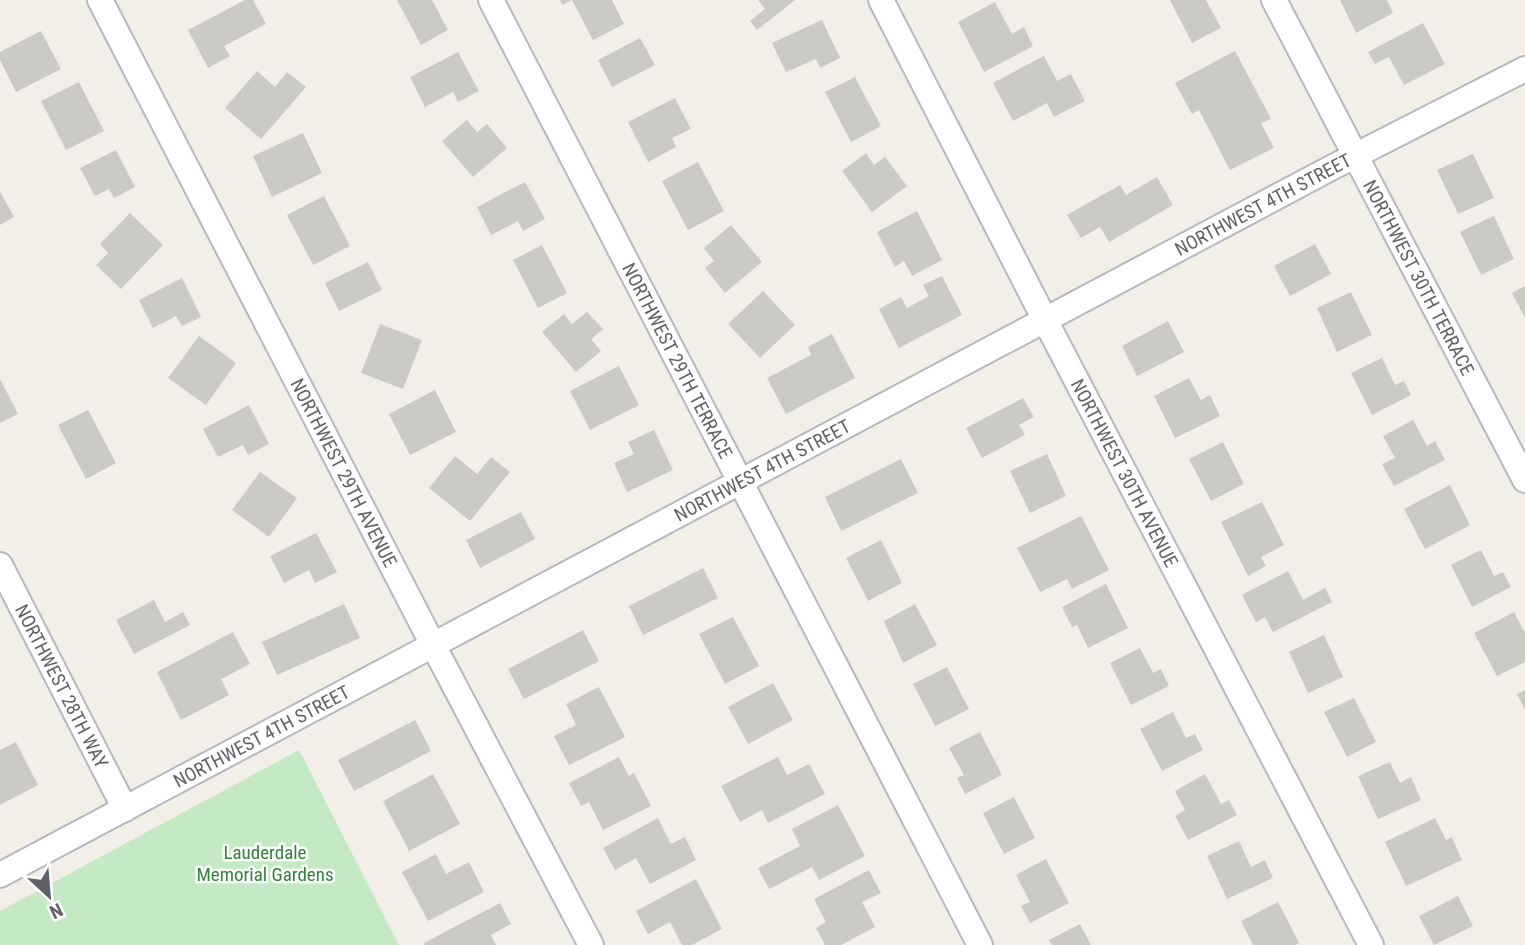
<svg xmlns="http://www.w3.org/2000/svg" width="1525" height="945" viewBox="0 0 1525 945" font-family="'Roboto Condensed',sans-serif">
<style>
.green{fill:#c5e8c5}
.building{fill:#cccac5}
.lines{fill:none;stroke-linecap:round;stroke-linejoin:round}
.street-casing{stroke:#b5b8bc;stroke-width:28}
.street{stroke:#fff;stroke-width:24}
.labels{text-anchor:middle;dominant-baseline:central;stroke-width:5;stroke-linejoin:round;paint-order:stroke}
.street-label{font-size:19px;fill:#5f6368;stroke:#fff}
.park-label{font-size:19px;fill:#348238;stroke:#fff}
</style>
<rect width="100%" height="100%" fill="#f1efe8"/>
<!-- green -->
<path class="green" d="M 299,750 L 399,945 L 0,945 L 0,911 Z"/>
<!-- building -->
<path class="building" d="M 245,0 L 253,0 L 266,24 L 224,46 L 230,56 L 208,68 L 188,30 Z
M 397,0 L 432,0 L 448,30 L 421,45 Z
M 560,0 L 612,0 L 624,24 L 593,40 L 572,0 L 562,5 Z
M 758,0 L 795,0 L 757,30 L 750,21 L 765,9 Z
M 1170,0 L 1206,0 L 1221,28 L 1192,43 Z
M 1340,0 L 1387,0 L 1393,13 L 1356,33 Z
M 995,2 L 1012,34 L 1024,27 L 1033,46 L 984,72 L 958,22 Z
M 822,20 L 840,58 L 820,68 L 816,59 L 786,72 L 772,43 Z
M 1423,23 L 1445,64 L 1404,85 L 1389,57 L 1375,64 L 1368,52 Z
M 41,31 L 61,69 L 16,92 L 0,60 L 0,52 Z
M 640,38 L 655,65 L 612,87 L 598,60 Z
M 1235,51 L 1271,119 L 1261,123 L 1274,148 L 1230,170 L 1199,110 L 1192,114 L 1175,83 Z
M 458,52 L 479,91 L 458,102 L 453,92 L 425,107 L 410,77 Z
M 1044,56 L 1057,81 L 1071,74 L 1085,101 L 1054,117 L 1047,103 L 1013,121 L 993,83 Z
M 257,71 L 275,87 L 287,72 L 306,87 L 261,139 L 225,108 Z
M 855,77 L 881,126 L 851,142 L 825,92 Z
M 79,82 L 104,131 L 66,150 L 41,101 Z
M 675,98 L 691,129 L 672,138 L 676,147 L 648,162 L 628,122 Z
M 467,120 L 477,132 L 487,124 L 507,148 L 473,177 L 442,141 Z
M 303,133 L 322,173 L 272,197 L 253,156 Z
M 116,150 L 135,187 L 114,198 L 109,189 L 95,196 L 80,168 Z
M 866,153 L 874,165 L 885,157 L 907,186 L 872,212 L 842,171 Z
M 1473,154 L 1494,198 L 1458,214 L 1437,170 Z
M 698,162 L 724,211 L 688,230 L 662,181 Z
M 1157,177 L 1173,205 L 1109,242 L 1100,227 L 1081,238 L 1067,215 L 1120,185 L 1126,195 Z
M 525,182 L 545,219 L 523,231 L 518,221 L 491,235 L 477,207 Z
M 0,191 L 14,217 L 0,225 Z
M 324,196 L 350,246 L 313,265 L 287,215 Z
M 917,211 L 942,260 L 912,276 L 904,261 L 895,267 L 877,232 Z
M 130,213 L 163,245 L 121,289 L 96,265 L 108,253 L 100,244 Z
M 1494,216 L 1514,259 L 1481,275 L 1460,232 Z
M 731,225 L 762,262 L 725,293 L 705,268 L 714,261 L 704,248 Z
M 1315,244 L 1331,274 L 1290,296 L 1274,266 Z
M 542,245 L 567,293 L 538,308 L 513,260 Z
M 368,262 L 382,290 L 339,311 L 325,283 Z
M 942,276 L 962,315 L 899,348 L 879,309 L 901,297 L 907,308 L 929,296 L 923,285 Z
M 182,278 L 201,317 L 182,326 L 176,316 L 153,328 L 139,300 Z
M 1525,286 L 1525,318 L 1512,293 Z
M 763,291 L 795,325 L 760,358 L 728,324 Z
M 1351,292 L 1372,335 L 1337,352 L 1317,308 Z
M 587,312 L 603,329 L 591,339 L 601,351 L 576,372 L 542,332 L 564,314 L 572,324 Z
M 1168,321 L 1184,352 L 1137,376 L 1122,346 Z
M 380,324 L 422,340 L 403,389 L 361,373 Z
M 832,334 L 855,378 L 786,414 L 767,378 L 811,355 L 808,347 Z
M 199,336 L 236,363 L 206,405 L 168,378 Z
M 1382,358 L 1395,385 L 1404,381 L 1411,395 L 1372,415 L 1351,373 Z
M 619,366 L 639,405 L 590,430 L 570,391 Z
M 1189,378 L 1201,400 L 1210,395 L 1220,416 L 1175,438 L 1154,396 Z
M 0,379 L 18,414 L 0,423 Z
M 435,390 L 456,432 L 410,455 L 389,414 Z
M 1023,398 L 1034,417 L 1019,425 L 1025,435 L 982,458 L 966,428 Z
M 249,405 L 269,444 L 248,455 L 243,445 L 218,457 L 203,429 Z
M 88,410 L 116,463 L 86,479 L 58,425 Z
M 1413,420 L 1427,446 L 1435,441 L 1445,460 L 1394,486 L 1382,464 L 1395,458 L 1383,436 Z
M 654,430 L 673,470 L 627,492 L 614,463 L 634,454 L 628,442 Z
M 1223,442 L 1244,484 L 1211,501 L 1189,459 Z
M 1047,454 L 1066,496 L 1030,513 L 1010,471 Z
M 455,456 L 477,474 L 491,457 L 510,472 L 470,521 L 429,488 Z
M 901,459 L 918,493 L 841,531 L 825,497 Z
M 260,472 L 297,498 L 269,537 L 232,510 Z
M 1450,485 L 1470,525 L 1425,549 L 1404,509 Z
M 1262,502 L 1284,545 L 1261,557 L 1266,566 L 1248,576 L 1221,522 Z
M 521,512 L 535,539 L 480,568 L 466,540 Z
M 1081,516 L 1109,570 L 1072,589 L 1067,579 L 1040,592 L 1017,548 Z
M 316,533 L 337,572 L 315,583 L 309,570 L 284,583 L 270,556 Z
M 881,540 L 902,583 L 868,601 L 846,558 Z
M 1481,550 L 1494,576 L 1503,572 L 1511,587 L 1472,607 L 1451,565 Z
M 703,568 L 718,598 L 643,635 L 629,606 Z
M 1288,571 L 1303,600 L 1325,588 L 1332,602 L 1273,632 L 1265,617 L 1256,622 L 1242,595 Z
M 1106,584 L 1128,628 L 1088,648 L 1077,625 L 1072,627 L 1062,607 Z
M 154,600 L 165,622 L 183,612 L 190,625 L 134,654 L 116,620 Z
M 344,604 L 360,638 L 277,675 L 262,642 Z
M 915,604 L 937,645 L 903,663 L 884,621 Z
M 1514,612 L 1525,633 L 1525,662 L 1497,676 L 1474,633 Z
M 733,617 L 759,666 L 725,684 L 699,634 Z
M 583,630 L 599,661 L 524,699 L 508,669 Z
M 233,632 L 250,664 L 221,679 L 229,695 L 181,720 L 157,672 Z
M 1324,635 L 1343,677 L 1308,693 L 1289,652 Z
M 1140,648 L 1153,673 L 1161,669 L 1169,686 L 1131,705 L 1110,663 Z
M 947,667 L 969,709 L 935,726 L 913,684 Z
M 773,683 L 793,720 L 748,744 L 728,707 Z
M 599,687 L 625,737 L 569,765 L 554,736 L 576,725 L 566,704 Z
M 1525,690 L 1525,710 L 1517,694 Z
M 1354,698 L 1376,742 L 1347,757 L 1324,712 Z
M 1173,712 L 1186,738 L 1195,734 L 1203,750 L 1162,771 L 1140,729 Z
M 415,720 L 431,751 L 354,791 L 338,760 Z
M 980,732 L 1002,775 L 965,794 L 957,778 L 964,775 L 949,748 Z
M 16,742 L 38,785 L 0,805 L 0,750 Z
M 619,757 L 629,776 L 634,773 L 651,806 L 603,830 L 589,802 L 581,806 L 569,783 Z
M 778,757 L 787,775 L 809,764 L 825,794 L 768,823 L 762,810 L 740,822 L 721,786 Z
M 1390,762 L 1400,783 L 1411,777 L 1421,800 L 1378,819 L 1358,776 Z
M 433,774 L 460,824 L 409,851 L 383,801 Z
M 1205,774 L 1221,804 L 1229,800 L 1237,815 L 1188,840 L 1175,816 L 1185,810 L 1175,791 Z
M 1014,797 L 1035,838 L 1004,854 L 983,813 Z
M 838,805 L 865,856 L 819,880 L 812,867 L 769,889 L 758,868 L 800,846 L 792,829 Z
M 658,818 L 671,844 L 685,837 L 696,860 L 650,884 L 636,858 L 615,870 L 603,848 Z
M 1435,818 L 1446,840 L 1452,837 L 1462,860 L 1406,886 L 1385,842 Z
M 1239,841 L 1251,867 L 1265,860 L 1273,878 L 1227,899 L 1207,856 Z
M 436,854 L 446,874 L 469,862 L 484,892 L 428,921 L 402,872 Z
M 1046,859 L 1069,903 L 1030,923 L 1021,906 L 1030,902 L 1016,875 Z
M 869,870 L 881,893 L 862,902 L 875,927 L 841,945 L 825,945 L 816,928 L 826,922 L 814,899 Z
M 696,879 L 722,929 L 692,945 L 682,945 L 670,922 L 648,934 L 636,911 Z
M 1458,896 L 1473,926 L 1434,945 L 1419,916 Z
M 1278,902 L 1299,943 L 1295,945 L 1253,945 L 1241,921 Z
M 500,903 L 511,924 L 491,935 L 496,945 L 425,945 L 424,943 Z
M 1080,924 L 1091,945 L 1052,945 L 1049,940 Z"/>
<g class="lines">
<!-- street casing -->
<g class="street-casing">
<g id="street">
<path id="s1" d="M 100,0 L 433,645 L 591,945"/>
<path id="s2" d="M 491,0 L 980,945"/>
<path id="s3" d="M 881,0 L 1045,320 L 1371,945"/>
<path id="s4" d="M 1274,0 L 1525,480"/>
<path id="s5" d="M 0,565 L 125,809"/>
<path id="s6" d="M 0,875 L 1331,168 L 1525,69"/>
</g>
</g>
<!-- street -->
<use href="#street" class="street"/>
</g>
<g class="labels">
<!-- street labels -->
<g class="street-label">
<text stroke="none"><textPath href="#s6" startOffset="1430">NORTHWEST 4TH STREET</textPath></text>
<text stroke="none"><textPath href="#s4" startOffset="313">NORTHWEST 30TH TERRACE</textPath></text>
<text stroke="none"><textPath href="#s2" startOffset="406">NORTHWEST 29TH TERRACE</textPath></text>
<text stroke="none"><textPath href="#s6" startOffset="863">NORTHWEST 4TH STREET</textPath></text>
<text stroke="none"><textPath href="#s1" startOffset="532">NORTHWEST 29TH AVENUE</textPath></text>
<text stroke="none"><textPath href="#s3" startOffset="532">NORTHWEST 30TH AVENUE</textPath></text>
<text stroke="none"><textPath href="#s5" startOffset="136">NORTHWEST 28TH WAY</textPath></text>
<text stroke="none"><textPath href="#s6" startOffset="296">NORTHWEST 4TH STREET</textPath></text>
</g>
<!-- park labels -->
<g class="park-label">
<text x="265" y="852">Lauderdale<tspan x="265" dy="22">Memorial Gardens</tspan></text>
</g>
</g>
<!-- north arrow -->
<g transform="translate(49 896) rotate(154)" stroke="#ffffff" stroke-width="5" paint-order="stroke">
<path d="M0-5L12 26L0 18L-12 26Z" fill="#5f6368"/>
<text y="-10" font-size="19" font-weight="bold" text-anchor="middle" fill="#5f6368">N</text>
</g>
</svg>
